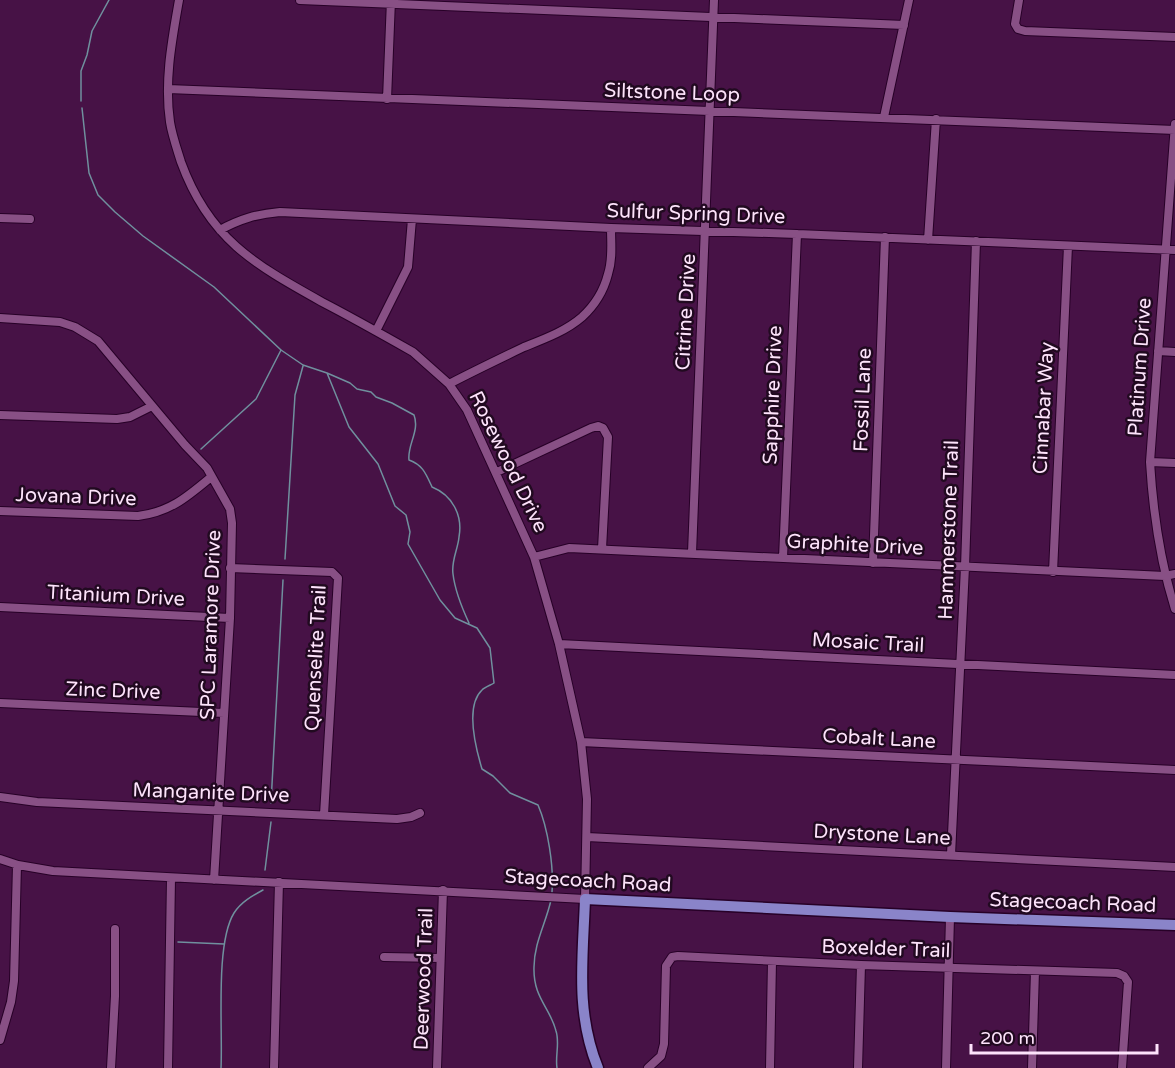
<svg xmlns="http://www.w3.org/2000/svg" width="1175" height="1068" viewBox="0 0 1175 1068" font-family="'Varela Round',sans-serif">
<style>
.lines{fill:none;stroke-linecap:round;stroke-linejoin:round}
.stream{stroke:#70909e;stroke-width:1.5}
.minor-casing{stroke:#270127;stroke-width:10}
.major-casing{stroke:#270127;stroke-width:13}
.minor{stroke:#885085;stroke-width:8}
.major{stroke:#8a84c9;stroke-width:10}
.labels{text-anchor:middle;dominant-baseline:central;stroke-width:5;stroke-linejoin:round;paint-order:stroke}
.street-label{font-size:20px;fill:#fde3fb;stroke:#210a20}
</style>
<rect width="100%" height="100%" fill="#471246"/>
<g class="lines">
<!-- stream -->
<path class="stream" d="M 81,101 L 81,71 L 87,55 L 92,31 L 109,0
M 82,108 L 89,173 L 98,195 L 115,212 L 143,236 L 214,287 L 281,350 L 303,365 L 327,373 L 349,427 L 378,464 L 395,506 L 406,515 L 410,532 L 408,544 L 440,600 L 455,618 L 477,628 L 490,648 L 494,683 C 491,685 485,687 482,690 C 465,706 476,749 482,769 L 493,776 L 510,793 L 538,805 C 548,828 554,867 552,892
M 327,373 L 350,383 L 357,389 L 371,392 L 376,397 L 392,403 L 414,415 C 420,431 407,445 409,460 C 423,465 426,474 432,487 C 452,495 463,515 459,537 C 458,549 451,561 453,574 C 455,591 462,608 469,623
M 201,449 L 256,399 L 281,350
M 285,559 L 295,395 L 303,366
M 271,803 L 283,580
M 265,870 L 271,822
M 551,900 C 546,923 534,943 534,967 C 533,998 550,1007 556,1031 C 560,1043 555,1056 557,1068
M 178,942 L 224,944
M 221,1068 C 223,1029 215,944 234,913 C 241,902 252,896 263,890"/>
<!-- minor casing -->
<g class="minor-casing">
<path id="minor" d="M 300,0 L 904,25
M 1019,0 L 1015,24 L 1018,29 L 1025,31 L 1175,37
M 168,89 L 1175,130
M 387,99 L 391,0
M 884,117 L 909,0
M 1175,124 L 1150,462 C 1153,512 1160,561 1175,609
M 0,218 L 30,219
M 220,230 C 240,219 257,214 280,212 L 611,228 L 797,234 L 1175,250
M 928,240 L 936,119
M 0,318 L 60,322 L 75,327 L 98,341 L 185,445 L 207,468 L 230,509 L 232,523 L 230,618 L 214,880
M 376,331 L 408,267 L 412,219
M 1158,351 L 1175,352
M 449,384 C 474,371 499,359 524,347 C 544,339 566,331 582,317 C 594,306 604,290 608,274 C 613,259 611,243 611,228
M 0,415 L 117,419 L 130,417 L 152,406
M 1150,462 L 1175,463
M 497,472 L 591,428 L 598,426 L 603,428 L 608,437 L 602,549
M 0,511 L 138,516 C 170,512 187,497 211,477
M 692,553 L 714,0
M 534,557 L 569,548 L 1165,576 L 1175,574
M 783,558 L 797,234
M 873,563 L 885,237
M 230,568 L 332,572 L 338,578 L 324,815
M 1053,572 L 1068,246
M 0,607 L 230,618
M 559,644 L 1175,675
M 0,703 L 224,713
M 581,742 L 1175,770
M 0,797 L 37,802 L 397,819 L 411,817 L 420,813
M 587,837 L 1175,867
M 951,855 L 965,567 L 976,241
M 0,859 L 18,865 L 53,871 L 585,899 L 587,799 L 581,742 L 559,644 L 534,557 L 467,410 L 449,384 L 413,352 C 383,335 353,318 322,302 C 254,264 209,239 181,162 C 177,149 172,135 170,122 C 164,81 172,40 179,0
M 384,957 L 440,958
M 0,1040 L 11,1002 L 14,981 L 17,865
M 111,1068 L 115,996 L 115,929
M 168,1068 L 171,878
M 274,1068 L 279,882
M 437,1068 L 443,890
M 648,1068 L 661,1056 L 664,1044 L 666,966 L 672,957 L 678,956 L 861,965 L 1117,973 L 1124,976 L 1128,982 L 1122,1068
M 770,1068 L 772,961
M 858,1068 L 861,965
M 946,1068 L 950,917
M 1032,1068 L 1035,971"/>
</g>
<!-- major casing -->
<g class="major-casing">
<path id="major" d="M 598,1068 C 575,1012 583,958 585,899 L 950,917 L 1175,925"/>
</g>
<!-- minor -->
<use href="#minor" class="minor"/>
<!-- major -->
<use href="#major" class="major"/>
</g>
<g class="labels">
<!-- street labels -->
<g class="street-label">
<text transform="translate(672 93) rotate(2)">Siltstone Loop</text>
<text transform="translate(696 214) rotate(2)">Sulfur Spring Drive</text>
<text transform="translate(686 312) rotate(-87)">Citrine Drive</text>
<text transform="translate(1140 367) rotate(-86)">Platinum Drive</text>
<text transform="translate(773 395) rotate(-88)">Sapphire Drive</text>
<text transform="translate(863 400) rotate(-88)">Fossil Lane</text>
<text transform="translate(1044 408) rotate(-87)">Cinnabar Way</text>
<text transform="translate(508 462) rotate(64)">Rosewood Drive</text>
<text transform="translate(76 497) rotate(2)">Jovana Drive</text>
<text transform="translate(949 530) rotate(-88)">Hammerstone Trail</text>
<text transform="translate(855 545) rotate(3)">Graphite Drive</text>
<text transform="translate(116 596) rotate(3)">Titanium Drive</text>
<text transform="translate(211 625) rotate(-88)">SPC Laramore Drive</text>
<text transform="translate(868 643) rotate(3)">Mosaic Trail</text>
<text transform="translate(316 658) rotate(-87)">Quenselite Trail</text>
<text transform="translate(113 691) rotate(2)">Zinc Drive</text>
<text transform="translate(879 739) rotate(3)">Cobalt Lane</text>
<text transform="translate(211 793) rotate(2)">Manganite Drive</text>
<text transform="translate(882 835) rotate(3)">Drystone Lane</text>
<text transform="translate(588 881) rotate(3)">Stagecoach Road</text>
<text transform="translate(1073 903) rotate(2)">Stagecoach Road</text>
<text transform="translate(886 949) rotate(2)">Boxelder Trail</text>
<text transform="translate(424 979) rotate(-88)">Deerwood Trail</text>
</g>
</g>
<!-- scale -->
<path d="M971 1044v9h186v-9" fill="none" stroke="#fde3fb" stroke-width="3"/>
<text x="980" y="1044" font-size="18" fill="#fde3fb" stroke="#210a20" stroke-width="4.5" paint-order="stroke">200 m</text>
</svg>
